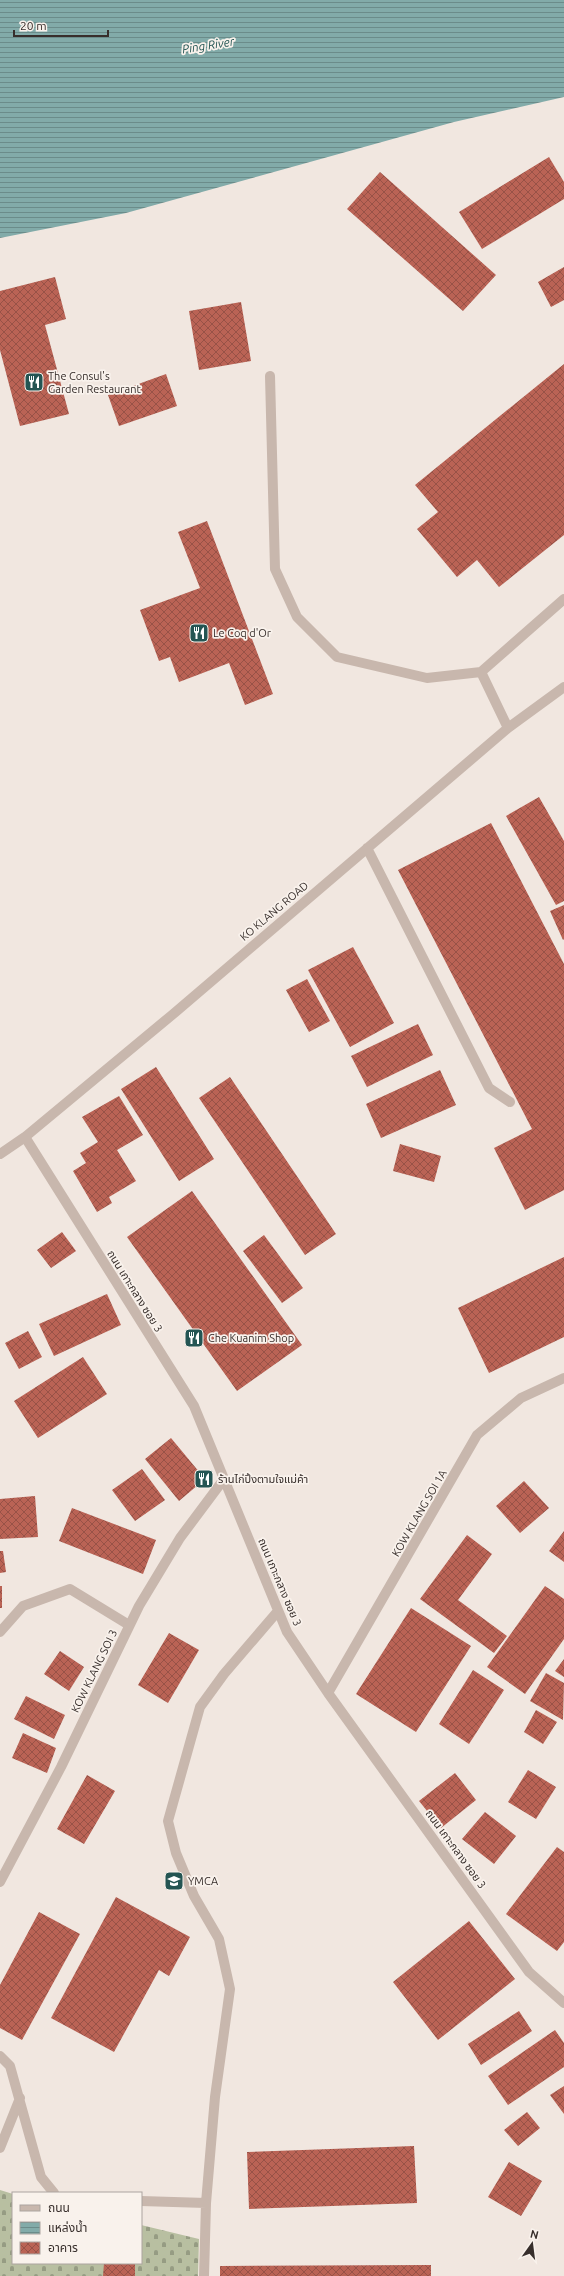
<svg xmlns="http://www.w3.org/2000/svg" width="564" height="2276" viewBox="0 0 564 2276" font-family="Ubuntu,'Noto Sans Thai',sans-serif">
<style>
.cemetery{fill:url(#cemetery-stones)}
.water{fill:url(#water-rules)}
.building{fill:url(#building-cross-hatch)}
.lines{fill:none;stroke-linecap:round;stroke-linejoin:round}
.minor{stroke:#c8b7ad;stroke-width:10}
.labels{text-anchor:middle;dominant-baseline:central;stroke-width:3.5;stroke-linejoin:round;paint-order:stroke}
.poi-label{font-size:11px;fill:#372e2b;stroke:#f9f2ec;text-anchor:start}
.street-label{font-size:11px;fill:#372e2b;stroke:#f9f2ec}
.water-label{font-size:12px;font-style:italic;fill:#245553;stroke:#f9f2ec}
</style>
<defs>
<pattern id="cemetery-stones" width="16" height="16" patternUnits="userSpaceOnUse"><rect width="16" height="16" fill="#b8bfa1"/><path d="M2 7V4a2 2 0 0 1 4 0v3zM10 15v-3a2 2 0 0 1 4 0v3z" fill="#969c83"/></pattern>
<pattern id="water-rules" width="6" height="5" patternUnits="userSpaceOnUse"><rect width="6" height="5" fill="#82aba9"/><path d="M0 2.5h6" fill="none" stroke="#6b8c8a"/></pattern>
<pattern id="building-cross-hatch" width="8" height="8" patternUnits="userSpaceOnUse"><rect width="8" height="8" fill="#ba6355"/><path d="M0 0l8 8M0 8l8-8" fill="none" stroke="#985247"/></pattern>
</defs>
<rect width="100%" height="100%" fill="#f1e7e0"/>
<!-- cemetery -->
<path class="cemetery" d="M 0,2190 L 13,2194 L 13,2263 L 141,2263 L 141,2225 L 199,2239 L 198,2276 L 0,2276 Z"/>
<!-- water -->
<path class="water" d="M 0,0 L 564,0 L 564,97 L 454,122 L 126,213 L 0,238 Z"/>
<!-- building -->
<path class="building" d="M 549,157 L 564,182 L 564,199 L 482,249 L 459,212 Z
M 380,172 L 496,275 L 463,311 L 347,209 Z
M 564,267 L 564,300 L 551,307 L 538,282 Z
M 55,277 L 66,319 L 45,325 L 69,414 L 20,426 L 0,350 L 0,291 Z
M 241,302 L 251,361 L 199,370 L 189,311 Z
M 564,364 L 564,535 L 499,587 L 477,560 L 457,577 L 417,529 L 438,512 L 415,485 Z
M 166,374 L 177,406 L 119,426 L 108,395 Z
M 207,521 L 273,694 L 245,705 L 229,663 L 179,682 L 170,657 L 159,661 L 140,610 L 200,588 L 178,532 Z
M 539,797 L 564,841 L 564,901 L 556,905 L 506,816 Z
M 491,823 L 564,964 L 564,1190 L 525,1210 L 494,1148 L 532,1129 L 398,870 Z
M 564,905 L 564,939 L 563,940 L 550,911 Z
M 353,947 L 394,1023 L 350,1047 L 308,970 Z
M 307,979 L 330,1021 L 309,1032 L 286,990 Z
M 418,1024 L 433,1055 L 367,1087 L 351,1056 Z
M 156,1067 L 214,1159 L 179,1181 L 121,1089 Z
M 440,1070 L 456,1105 L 381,1138 L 366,1104 Z
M 230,1077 L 336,1234 L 305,1255 L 199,1098 Z
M 119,1096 L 143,1135 L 117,1150 L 136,1181 L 109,1197 L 112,1203 L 97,1212 L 73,1171 L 86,1163 L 80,1153 L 98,1142 L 82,1117 Z
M 400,1144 L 441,1156 L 434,1182 L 393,1171 Z
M 192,1191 L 302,1345 L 237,1391 L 127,1237 Z
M 62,1232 L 76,1251 L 51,1268 L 37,1250 Z
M 264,1235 L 303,1288 L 282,1303 L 243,1251 Z
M 564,1257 L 564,1337 L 489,1373 L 458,1308 Z
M 107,1294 L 121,1325 L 54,1356 L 39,1324 Z
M 28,1331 L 42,1357 L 19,1369 L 5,1343 Z
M 83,1357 L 107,1394 L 38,1438 L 14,1401 Z
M 171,1438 L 205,1479 L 179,1501 L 145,1459 Z
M 142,1469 L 165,1500 L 135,1521 L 112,1490 Z
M 524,1481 L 549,1508 L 520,1533 L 496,1506 Z
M 35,1496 L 38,1537 L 0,1539 L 0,1499 Z
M 72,1508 L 156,1540 L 143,1574 L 59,1541 Z
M 564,1531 L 564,1562 L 549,1551 Z
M 467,1535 L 492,1554 L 458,1600 L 507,1636 L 494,1653 L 420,1599 Z
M 0,1551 L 3,1551 L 6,1572 L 0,1573 Z
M 0,1586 L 2,1586 L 2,1608 L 0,1608 Z
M 545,1586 L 564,1599 L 564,1639 L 525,1694 L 487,1667 Z
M 411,1608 L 471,1646 L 416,1732 L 356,1694 Z
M 169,1633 L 199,1650 L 168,1703 L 138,1685 Z
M 60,1651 L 84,1667 L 69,1691 L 44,1674 Z
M 564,1659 L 564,1677 L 555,1671 Z
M 473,1670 L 504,1690 L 469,1744 L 439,1724 Z
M 546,1673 L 564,1683 L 563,1720 L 530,1701 Z
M 26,1696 L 65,1715 L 54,1739 L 14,1719 Z
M 536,1710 L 557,1722 L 543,1744 L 524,1732 Z
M 23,1733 L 56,1748 L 47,1773 L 12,1758 Z
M 528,1770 L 556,1787 L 536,1819 L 508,1802 Z
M 455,1773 L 476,1800 L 441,1828 L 419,1801 Z
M 87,1775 L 115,1791 L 84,1844 L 57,1829 Z
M 485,1812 L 516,1836 L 494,1864 L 462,1839 Z
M 557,1847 L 564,1852 L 564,1942 L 557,1951 L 506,1914 Z
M 116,1897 L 190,1937 L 169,1976 L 159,1970 L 114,2052 L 51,2018 Z
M 39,1912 L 80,1934 L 22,2040 L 0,2028 L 0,1985 Z
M 469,1921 L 515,1979 L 438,2040 L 393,1982 Z
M 519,2011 L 532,2031 L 481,2065 L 468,2044 Z
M 555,2030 L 564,2043 L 564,2067 L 508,2105 L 488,2076 Z
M 564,2086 L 564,2114 L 550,2095 Z
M 527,2112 L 540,2128 L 518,2146 L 504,2130 Z
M 414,2146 L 417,2203 L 249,2209 L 247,2152 Z
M 509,2162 L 542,2181 L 521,2216 L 488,2197 Z
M 104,2263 L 135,2263 L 135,2276 L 103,2276 Z
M 431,2265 L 431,2276 L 220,2276 L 220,2266 Z"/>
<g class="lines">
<!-- minor -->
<path class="minor" d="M 270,376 L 275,569 L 297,617 L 337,657 L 427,678 L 481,672
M 508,728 L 481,672 L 564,599
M 367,848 L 489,1088 L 510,1102
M 25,1137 L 194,1406 L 287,1632 L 328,1693 L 529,1972 L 564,2003
M 0,1154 L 25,1137 L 172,1015 L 508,728 L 564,687
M 0,1632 L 23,1606 L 70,1589 L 129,1625
M 328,1693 L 477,1435 L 521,1398 L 564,1378
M 0,1882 L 61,1767 L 139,1606 L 180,1538 L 224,1479
M 0,2056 L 10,2066 L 41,2177 L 54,2193
M 0,2148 L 20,2098
M 141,2201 L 206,2203 L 215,2097 L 230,1989 L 219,1939 L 194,1896 L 176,1853 L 168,1821 L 200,1707 L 224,1674 L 278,1611
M 204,2276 L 206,2203"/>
</g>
<!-- icons -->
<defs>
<g id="restaurant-square" transform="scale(1)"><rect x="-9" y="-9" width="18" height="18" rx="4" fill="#245553" stroke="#f9f2ec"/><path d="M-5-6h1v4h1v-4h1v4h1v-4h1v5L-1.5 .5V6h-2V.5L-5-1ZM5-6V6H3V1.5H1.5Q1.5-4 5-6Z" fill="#fff"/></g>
<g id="school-square" transform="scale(1)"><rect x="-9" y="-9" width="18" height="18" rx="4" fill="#245553" stroke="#f9f2ec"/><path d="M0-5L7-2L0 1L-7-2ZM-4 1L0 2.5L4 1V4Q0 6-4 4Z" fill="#fff"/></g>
</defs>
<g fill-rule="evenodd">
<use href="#restaurant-square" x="34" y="382"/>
<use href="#restaurant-square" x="199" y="633"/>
<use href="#restaurant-square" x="194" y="1338"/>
<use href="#restaurant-square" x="204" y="1479"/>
<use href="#school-square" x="174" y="1881"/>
</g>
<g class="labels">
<!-- poi labels -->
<g class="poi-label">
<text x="48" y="376">The Consul's<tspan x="48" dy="13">Garden Restaurant</tspan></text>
<text x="213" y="633">Le Coq d'Or</text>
<text x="208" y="1338">Che Kuanim Shop</text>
<text x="218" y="1479">ร้านไก่ปิ้งตามใจแม่ค้า</text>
<text x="188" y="1881">YMCA</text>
</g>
<!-- street labels -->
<g class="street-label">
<text transform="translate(274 911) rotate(-40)">KO KLANG ROAD</text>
<text transform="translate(135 1291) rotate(58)">ถนน เกาะกลาง ซอย 3</text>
<text transform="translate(419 1513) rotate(-60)">KOW KLANG SOI 1A</text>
<text transform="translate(280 1582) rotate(67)">ถนน เกาะกลาง ซอย 3</text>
<text transform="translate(94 1671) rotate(-64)">KOW KLANG SOI 3</text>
<text transform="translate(456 1849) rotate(54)">ถนน เกาะกลาง ซอย 3</text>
</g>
<!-- water labels -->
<g class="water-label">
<text transform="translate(208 45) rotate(-9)">Ping River</text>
</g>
</g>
<!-- legend -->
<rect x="12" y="2192" width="130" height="72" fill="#f9f2ec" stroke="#aba49f"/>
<rect x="20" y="2205" width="20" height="6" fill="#c8b7ad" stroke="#aba49f"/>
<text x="48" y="2212" font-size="12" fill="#372e2b">ถนน</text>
<rect x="20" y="2222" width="20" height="12" fill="url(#water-rules)" stroke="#aba49f"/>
<text x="48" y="2232" font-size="12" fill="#372e2b">แหล่งน้ำ</text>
<rect x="20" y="2242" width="20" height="12" fill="url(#building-cross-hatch)" stroke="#aba49f"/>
<text x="48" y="2252" font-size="12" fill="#372e2b">อาคาร</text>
<!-- north arrow -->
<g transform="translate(532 2244) rotate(14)" stroke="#f9f2ec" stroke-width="3" paint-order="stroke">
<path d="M0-3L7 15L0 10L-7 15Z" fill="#372e2b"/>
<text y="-6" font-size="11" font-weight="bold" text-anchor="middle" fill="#372e2b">N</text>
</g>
<!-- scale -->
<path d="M14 30v6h94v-6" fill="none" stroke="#372e2b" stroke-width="2"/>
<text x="20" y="30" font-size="12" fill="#372e2b" stroke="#f9f2ec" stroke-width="3" paint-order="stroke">20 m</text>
</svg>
